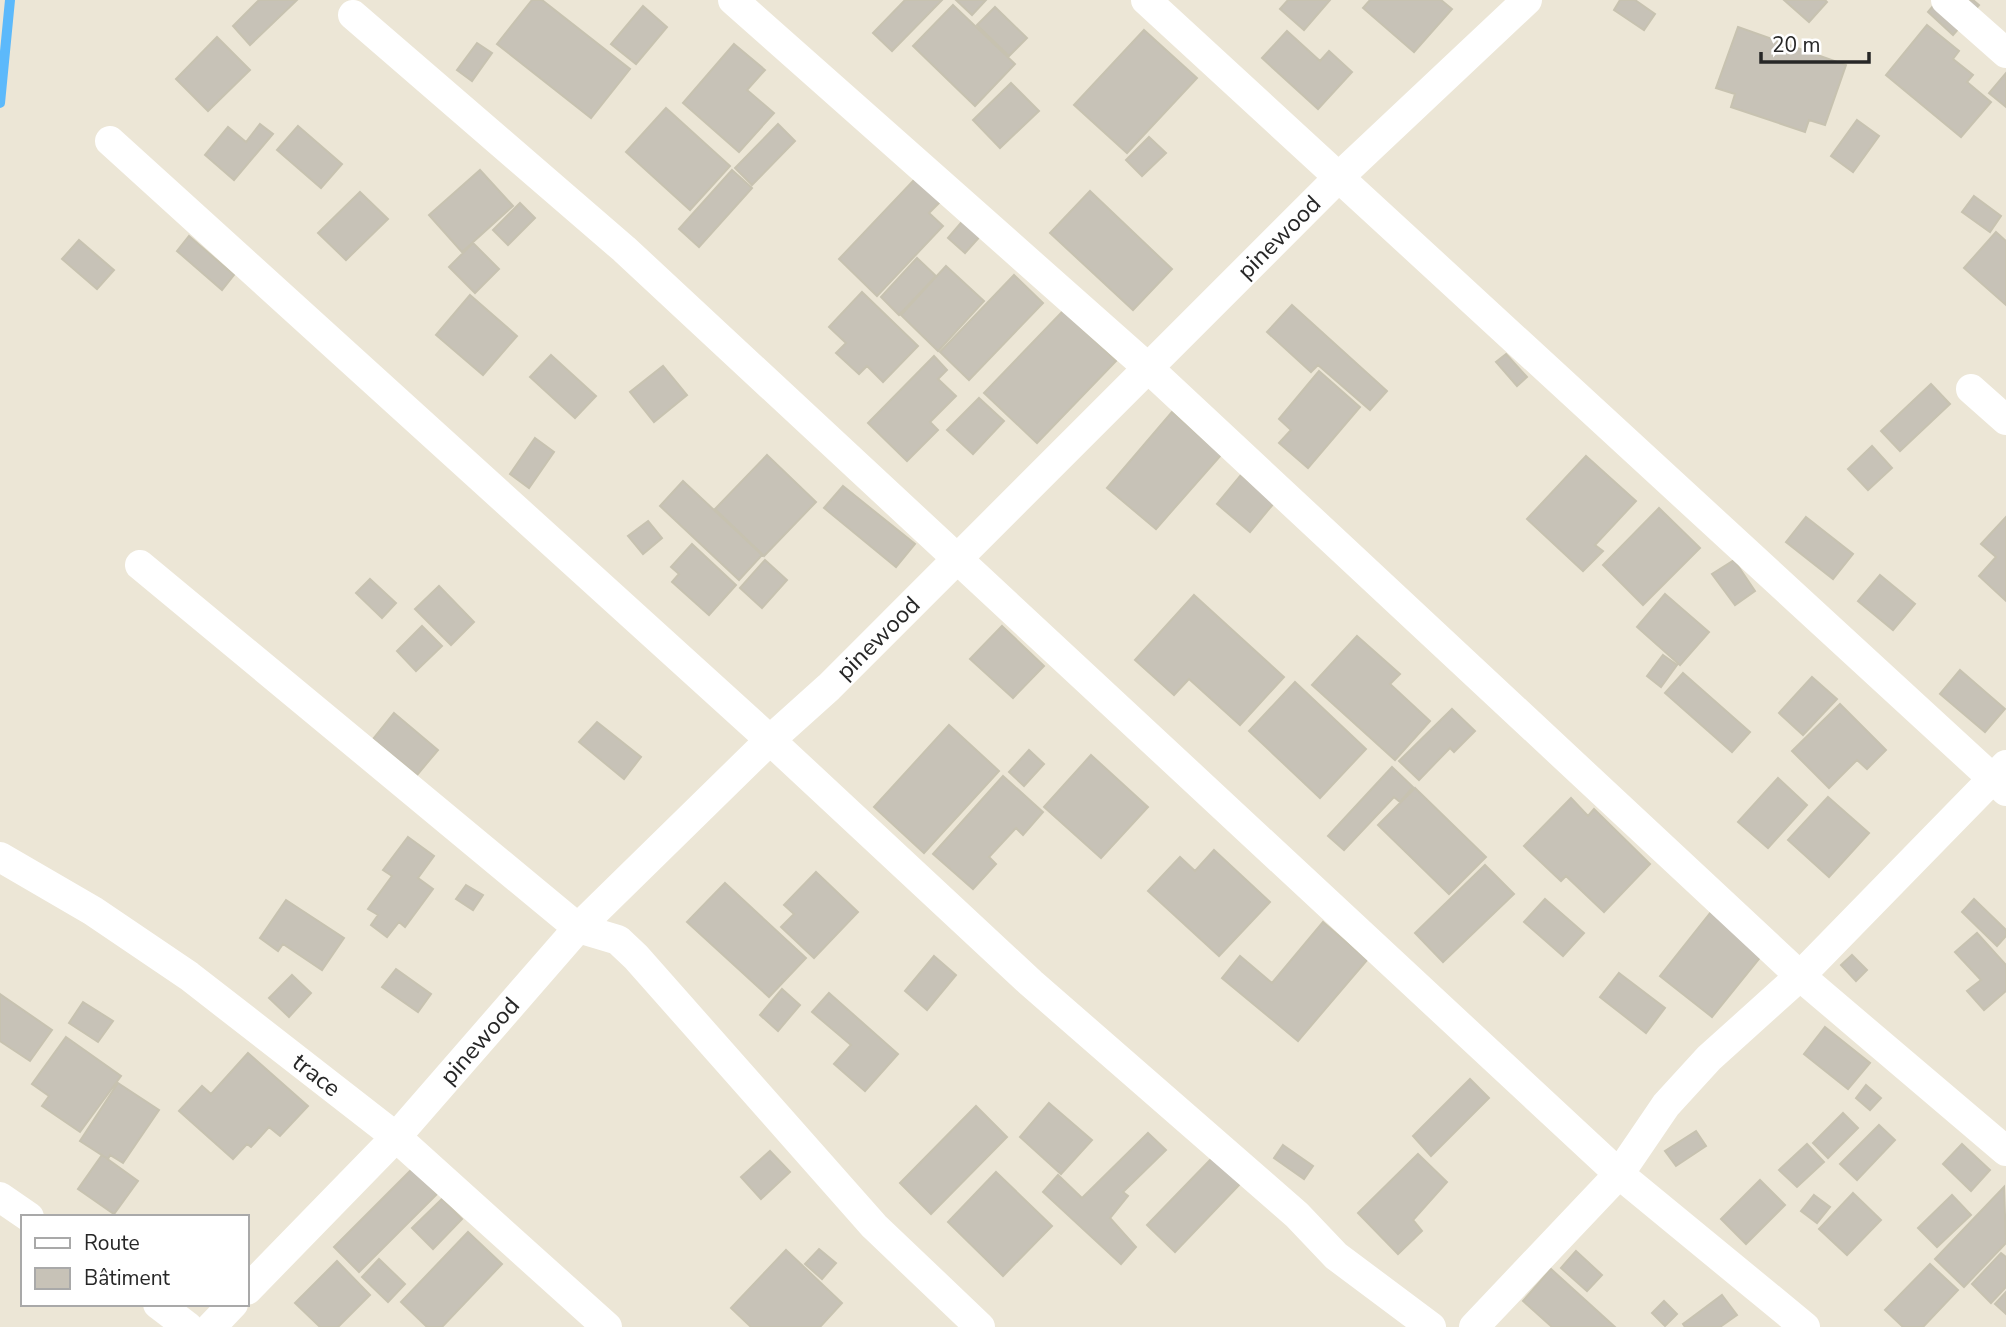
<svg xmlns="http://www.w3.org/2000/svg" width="2006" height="1327" viewBox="0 0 2006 1327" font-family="'Nunito Sans',sans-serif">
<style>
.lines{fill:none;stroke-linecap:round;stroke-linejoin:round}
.stream{stroke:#5cb9fb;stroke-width:10}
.building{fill:#c7c2b7;stroke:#c7c2b0;stroke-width:2}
.minor{stroke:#fff;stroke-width:30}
.labels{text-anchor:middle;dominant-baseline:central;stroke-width:7;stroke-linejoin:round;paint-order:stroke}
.street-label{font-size:24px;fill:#272727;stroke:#fff}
</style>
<rect width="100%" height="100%" fill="#ece6d6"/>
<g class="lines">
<!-- stream -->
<path class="stream" d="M 0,103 L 10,0"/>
</g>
<!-- building -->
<path class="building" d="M 259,0 L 297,0 L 250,45 L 233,26 Z
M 532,0 L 542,0 L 630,69 L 591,118 L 497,44 Z
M 905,0 L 942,0 L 892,51 L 873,33 Z
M 956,0 L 986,0 L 972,15 Z
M 1288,0 L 1330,0 L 1304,30 L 1280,9 Z
M 1370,0 L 1441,0 L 1452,9 L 1414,52 L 1363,8 Z
M 1620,0 L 1635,0 L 1655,14 L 1644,30 L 1614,10 Z
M 1784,0 L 1825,0 L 1827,2 L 1809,22 Z
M 1938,0 L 1973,0 L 1979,5 L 1953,35 L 1928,12 Z
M 953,5 L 1015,64 L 975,106 L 913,46 Z
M 643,6 L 667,27 L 636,64 L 611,44 Z
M 995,7 L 1027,38 L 1009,56 L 977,25 Z
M 1927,25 L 1959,51 L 1953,59 L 1973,75 L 1967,82 L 1991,102 L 1961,137 L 1886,75 Z
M 1738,27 L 1846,65 L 1825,125 L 1809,120 L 1805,132 L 1731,107 L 1735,94 L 1716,88 Z
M 1144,30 L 1197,78 L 1127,153 L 1074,105 Z
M 1287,31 L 1320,61 L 1329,51 L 1352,72 L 1318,109 L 1262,58 Z
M 217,37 L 250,70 L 208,111 L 176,79 Z
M 477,43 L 492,53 L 472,81 L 457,70 Z
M 734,44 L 765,70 L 747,90 L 774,113 L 739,152 L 683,103 Z
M 2006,73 L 2006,107 L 1989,93 Z
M 1011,83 L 1039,111 L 1000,148 L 973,120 Z
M 666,108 L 730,166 L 690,210 L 626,152 Z
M 1857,120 L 1879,136 L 1853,172 L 1831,156 Z
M 260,124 L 273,134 L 234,180 L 205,155 L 228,127 L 246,142 Z
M 778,124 L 795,141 L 752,185 L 735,168 Z
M 298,126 L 342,164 L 321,188 L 277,150 Z
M 1149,137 L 1166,153 L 1142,176 L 1126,160 Z
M 480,170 L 513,206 L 462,252 L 429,215 Z
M 732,170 L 752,188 L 699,247 L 679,229 Z
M 915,179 L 940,202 L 929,213 L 943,226 L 877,296 L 839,259 Z
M 1090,191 L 1172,269 L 1133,310 L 1050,233 Z
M 360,192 L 388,219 L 346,260 L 318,233 Z
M 1974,196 L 2001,216 L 1990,232 L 1962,212 Z
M 520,203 L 535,218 L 508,245 L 493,230 Z
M 966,217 L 983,233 L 965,253 L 948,238 Z
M 1996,232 L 2006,241 L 2006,305 L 1964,268 Z
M 189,236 L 234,275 L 222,290 L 177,251 Z
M 79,240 L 114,270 L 97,289 L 62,259 Z
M 473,243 L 499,269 L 475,293 L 449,267 Z
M 917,258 L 936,276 L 899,315 L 881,297 Z
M 946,266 L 984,301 L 938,351 L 901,315 Z
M 1014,275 L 1043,303 L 969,380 L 940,352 Z
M 862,292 L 918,346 L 883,382 L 867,366 L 859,374 L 836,353 L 846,343 L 829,327 Z
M 470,295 L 517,336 L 483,375 L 436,335 Z
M 1292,305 L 1387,391 L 1370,410 L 1318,365 L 1311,372 L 1267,332 Z
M 1063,311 L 1116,361 L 1037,443 L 984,393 Z
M 1506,354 L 1527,377 L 1517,386 L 1496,362 Z
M 551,355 L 596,396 L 575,418 L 530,377 Z
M 934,356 L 947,370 L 938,379 L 956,396 L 930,422 L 938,430 L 907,461 L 868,423 Z
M 663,366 L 687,395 L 654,422 L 630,392 Z
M 1319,371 L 1360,407 L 1308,468 L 1279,443 L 1291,430 L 1279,419 Z
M 1931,384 L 1950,404 L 1900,451 L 1881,431 Z
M 979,398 L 1004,421 L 973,454 L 947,430 Z
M 1172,412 L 1221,455 L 1156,529 L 1107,488 Z
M 535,438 L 554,452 L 529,488 L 510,474 Z
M 1872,446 L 1892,468 L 1868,490 L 1848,469 Z
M 767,455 L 816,502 L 764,556 L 715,509 Z
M 1586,456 L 1636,501 L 1595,545 L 1603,551 L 1583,571 L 1527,519 Z
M 1241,475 L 1274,503 L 1250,532 L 1217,504 Z
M 683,481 L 762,555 L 739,580 L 660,506 Z
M 843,486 L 915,544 L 896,567 L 824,508 Z
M 1659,508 L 1700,548 L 1643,605 L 1603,565 Z
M 1806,517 L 1853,554 L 1833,579 L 1786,542 Z
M 2006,517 L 2006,601 L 1979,576 L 1996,557 L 1981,544 Z
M 648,521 L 662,538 L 643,554 L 628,536 Z
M 692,544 L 736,585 L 709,615 L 672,582 L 679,574 L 671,567 Z
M 765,560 L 787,580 L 762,608 L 740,588 Z
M 1734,560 L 1755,591 L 1735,605 L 1712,574 Z
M 1880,575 L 1915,604 L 1893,630 L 1858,601 Z
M 370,579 L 396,603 L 382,618 L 356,593 Z
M 439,586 L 474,622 L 451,645 L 415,609 Z
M 1665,594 L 1709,632 L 1680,665 L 1637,627 Z
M 1194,595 L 1284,677 L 1240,725 L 1189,679 L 1174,695 L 1135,660 Z
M 422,626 L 442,646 L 416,671 L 397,651 Z
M 1002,626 L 1044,666 L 1013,698 L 970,659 Z
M 1357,636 L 1400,674 L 1390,684 L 1430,721 L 1395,760 L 1312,685 Z
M 1663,655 L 1677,665 L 1661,687 L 1647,676 Z
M 1960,670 L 2005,709 L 1985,732 L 1940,694 Z
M 1683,673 L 1750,732 L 1732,752 L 1665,693 Z
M 1812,677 L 1837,699 L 1803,735 L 1779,713 Z
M 1295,682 L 1366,749 L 1320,798 L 1249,731 Z
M 1840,704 L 1886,750 L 1867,769 L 1857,760 L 1829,788 L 1792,751 Z
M 1452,709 L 1475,731 L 1454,752 L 1450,748 L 1419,780 L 1399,761 Z
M 394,713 L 438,750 L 417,775 L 373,739 Z
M 597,722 L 641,757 L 624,779 L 579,742 Z
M 949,725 L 999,771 L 924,853 L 874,807 Z
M 1029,750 L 1044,764 L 1024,786 L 1009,772 Z
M 1091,755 L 1148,807 L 1101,858 L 1044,807 Z
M 1392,767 L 1413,787 L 1400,802 L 1394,797 L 1344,850 L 1328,836 Z
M 1003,776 L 1043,812 L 1023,835 L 1016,828 L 989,857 L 996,864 L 973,889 L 933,854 Z
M 1778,778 L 1807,805 L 1768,848 L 1738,822 Z
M 1415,788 L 1486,857 L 1449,894 L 1378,825 Z
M 1828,797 L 1869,833 L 1829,877 L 1788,840 Z
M 1571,798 L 1588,816 L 1594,809 L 1650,864 L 1604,912 L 1566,876 L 1561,881 L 1524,846 Z
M 408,837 L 434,856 L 418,878 L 433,889 L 405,927 L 399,922 L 387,937 L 371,925 L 378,915 L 368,909 L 392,876 L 383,870 Z
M 1214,850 L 1270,902 L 1219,956 L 1148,891 L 1180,857 L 1195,871 Z
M 1485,865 L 1514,894 L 1443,962 L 1415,933 Z
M 816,872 L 858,912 L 814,958 L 781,927 L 794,914 L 784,905 Z
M 725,883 L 806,958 L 769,997 L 687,922 Z
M 466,885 L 483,895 L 473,910 L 456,899 Z
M 1545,899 L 1584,933 L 1563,956 L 1524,922 Z
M 1974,899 L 2006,930 L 2006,936 L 1997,946 L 1962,912 Z
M 286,900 L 344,938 L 322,970 L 283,944 L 278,951 L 260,938 Z
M 1711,912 L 1763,954 L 1712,1017 L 1660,976 Z
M 1323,922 L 1367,960 L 1298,1041 L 1222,978 L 1240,956 L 1272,983 Z
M 1977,933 L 2006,965 L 2006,991 L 1984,1010 L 1967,991 L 1981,980 L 1955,952 Z
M 1852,955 L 1867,970 L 1856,981 L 1841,965 Z
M 934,956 L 956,975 L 927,1010 L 905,991 Z
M 396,969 L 431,994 L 418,1012 L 382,987 Z
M 1619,973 L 1665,1008 L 1646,1033 L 1600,997 Z
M 292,975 L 311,993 L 289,1017 L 269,998 Z
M 782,989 L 800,1005 L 778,1031 L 760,1015 Z
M 829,993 L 898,1054 L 865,1091 L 834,1064 L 851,1045 L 812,1012 Z
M 0,994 L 52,1030 L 30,1061 L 0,1041 Z
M 83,1002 L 113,1021 L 98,1042 L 69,1023 Z
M 1825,1027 L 1870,1063 L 1848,1089 L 1804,1054 Z
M 66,1037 L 121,1076 L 80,1132 L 42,1106 L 49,1096 L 32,1084 Z
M 248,1053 L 308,1106 L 280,1136 L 269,1127 L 251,1147 L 247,1144 L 233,1159 L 179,1111 L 202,1086 L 211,1094 Z
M 1470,1079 L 1489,1098 L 1431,1156 L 1413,1136 Z
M 118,1083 L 159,1110 L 123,1163 L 110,1155 L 108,1159 L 80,1141 Z
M 1866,1085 L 1881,1098 L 1870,1110 L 1856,1098 Z
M 1049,1103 L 1092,1140 L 1061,1174 L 1020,1137 Z
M 976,1106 L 1007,1137 L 931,1214 L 900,1183 Z
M 1843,1113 L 1858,1128 L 1828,1158 L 1813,1143 Z
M 1879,1125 L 1895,1140 L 1857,1180 L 1840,1164 Z
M 1696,1131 L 1706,1146 L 1676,1166 L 1665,1151 Z
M 1148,1133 L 1166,1150 L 1123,1192 L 1128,1196 L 1110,1218 L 1136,1247 L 1121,1264 L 1043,1192 L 1058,1175 L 1082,1198 Z
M 1807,1144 L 1824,1162 L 1797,1187 L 1779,1170 Z
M 1962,1144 L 1990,1170 L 1971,1191 L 1943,1164 Z
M 1283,1145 L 1313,1166 L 1304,1179 L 1274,1158 Z
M 770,1151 L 790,1172 L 761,1199 L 741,1177 Z
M 1418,1154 L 1447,1182 L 1413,1220 L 1422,1231 L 1398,1254 L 1358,1213 Z
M 102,1155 L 138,1181 L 114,1214 L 78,1189 Z
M 1212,1158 L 1240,1184 L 1175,1252 L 1147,1225 Z
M 412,1169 L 437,1194 L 359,1272 L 334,1247 Z
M 996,1172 L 1052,1226 L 1003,1276 L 948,1222 Z
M 1760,1180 L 1785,1205 L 1746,1244 L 1721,1219 Z
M 2004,1187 L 2006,1243 L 1964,1287 L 1935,1259 Z
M 1853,1193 L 1881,1220 L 1847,1255 L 1819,1229 Z
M 1814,1195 L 1830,1207 L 1817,1223 L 1801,1211 Z
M 1952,1195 L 1971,1215 L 1937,1247 L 1918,1228 Z
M 442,1199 L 462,1219 L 433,1249 L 412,1228 Z
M 468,1232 L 502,1264 L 442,1327 L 427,1327 L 401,1302 Z
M 819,1249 L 836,1263 L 822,1279 L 805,1264 Z
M 786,1250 L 842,1303 L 820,1327 L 751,1327 L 731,1308 Z
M 1576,1251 L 1602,1275 L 1587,1291 L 1561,1268 Z
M 2001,1253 L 2006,1257 L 2006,1287 L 1991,1303 L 1972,1284 Z
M 379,1259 L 405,1284 L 388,1302 L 362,1277 Z
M 337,1261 L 370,1295 L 338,1327 L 320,1327 L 295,1303 Z
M 1930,1264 L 1958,1290 L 1923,1327 L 1903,1327 L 1885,1310 Z
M 1551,1269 L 1615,1327 L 1552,1327 L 1523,1301 Z
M 2006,1292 L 2006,1314 L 1995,1304 Z
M 1722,1295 L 1737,1315 L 1720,1327 L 1685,1327 L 1683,1324 Z
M 1664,1301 L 1677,1314 L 1665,1326 L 1652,1313 Z"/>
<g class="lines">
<!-- minor -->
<g class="minor">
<path d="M 733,0 L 1147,367 L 1800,976 L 2006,1151"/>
<path d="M 1146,0 L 2006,791"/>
<path d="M 1946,0 L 2006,53"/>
<path d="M 353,15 L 624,249 L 1619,1174 L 1805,1327"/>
<path d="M 110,141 L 770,740 L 1031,983 L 1297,1215 L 1336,1256 L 1431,1327"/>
<path d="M 1971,389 L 2006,420"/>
<path d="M 140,565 L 578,928 L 618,940 L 636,957 L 874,1226 L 980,1327"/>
<path id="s1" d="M 0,857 L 93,911 L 189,976 L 396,1137 L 607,1327"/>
<path d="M 0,1197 L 29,1217"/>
<path id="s2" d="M 247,1290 L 396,1137 L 578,928 L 770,740 L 829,687 L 1340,176 L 1527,0"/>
<path d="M 158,1304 L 188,1327"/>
<path d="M 211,1327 L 233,1304"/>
<path d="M 1474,1327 L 1619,1174 L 1666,1105 L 1709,1058 L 1800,976 L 2006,765"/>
</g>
</g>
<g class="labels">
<!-- street labels -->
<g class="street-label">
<text stroke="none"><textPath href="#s2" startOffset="1475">pinewood</textPath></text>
<text stroke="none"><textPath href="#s2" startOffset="908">pinewood</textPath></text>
<text stroke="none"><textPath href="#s2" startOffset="341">pinewood</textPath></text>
<text stroke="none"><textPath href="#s1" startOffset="385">trace</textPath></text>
</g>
</g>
<!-- legend -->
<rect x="21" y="1215" width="228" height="91" fill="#ffffff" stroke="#a9a9a9" stroke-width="2"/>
<rect x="35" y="1238" width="35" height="10" fill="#ffffff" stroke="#a9a9a9" stroke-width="2"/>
<text x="84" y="1250" font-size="21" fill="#272727">Route</text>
<rect x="35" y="1268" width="35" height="21" fill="#c7c2b7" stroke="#a9a9a9" stroke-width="2"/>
<text x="84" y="1285" font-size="21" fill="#272727">Bâtiment</text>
<!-- scale -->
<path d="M1761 52v10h108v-10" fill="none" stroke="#272727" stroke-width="3.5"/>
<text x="1772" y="52" font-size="21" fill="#272727" stroke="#ffffff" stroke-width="5" paint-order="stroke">20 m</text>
</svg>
